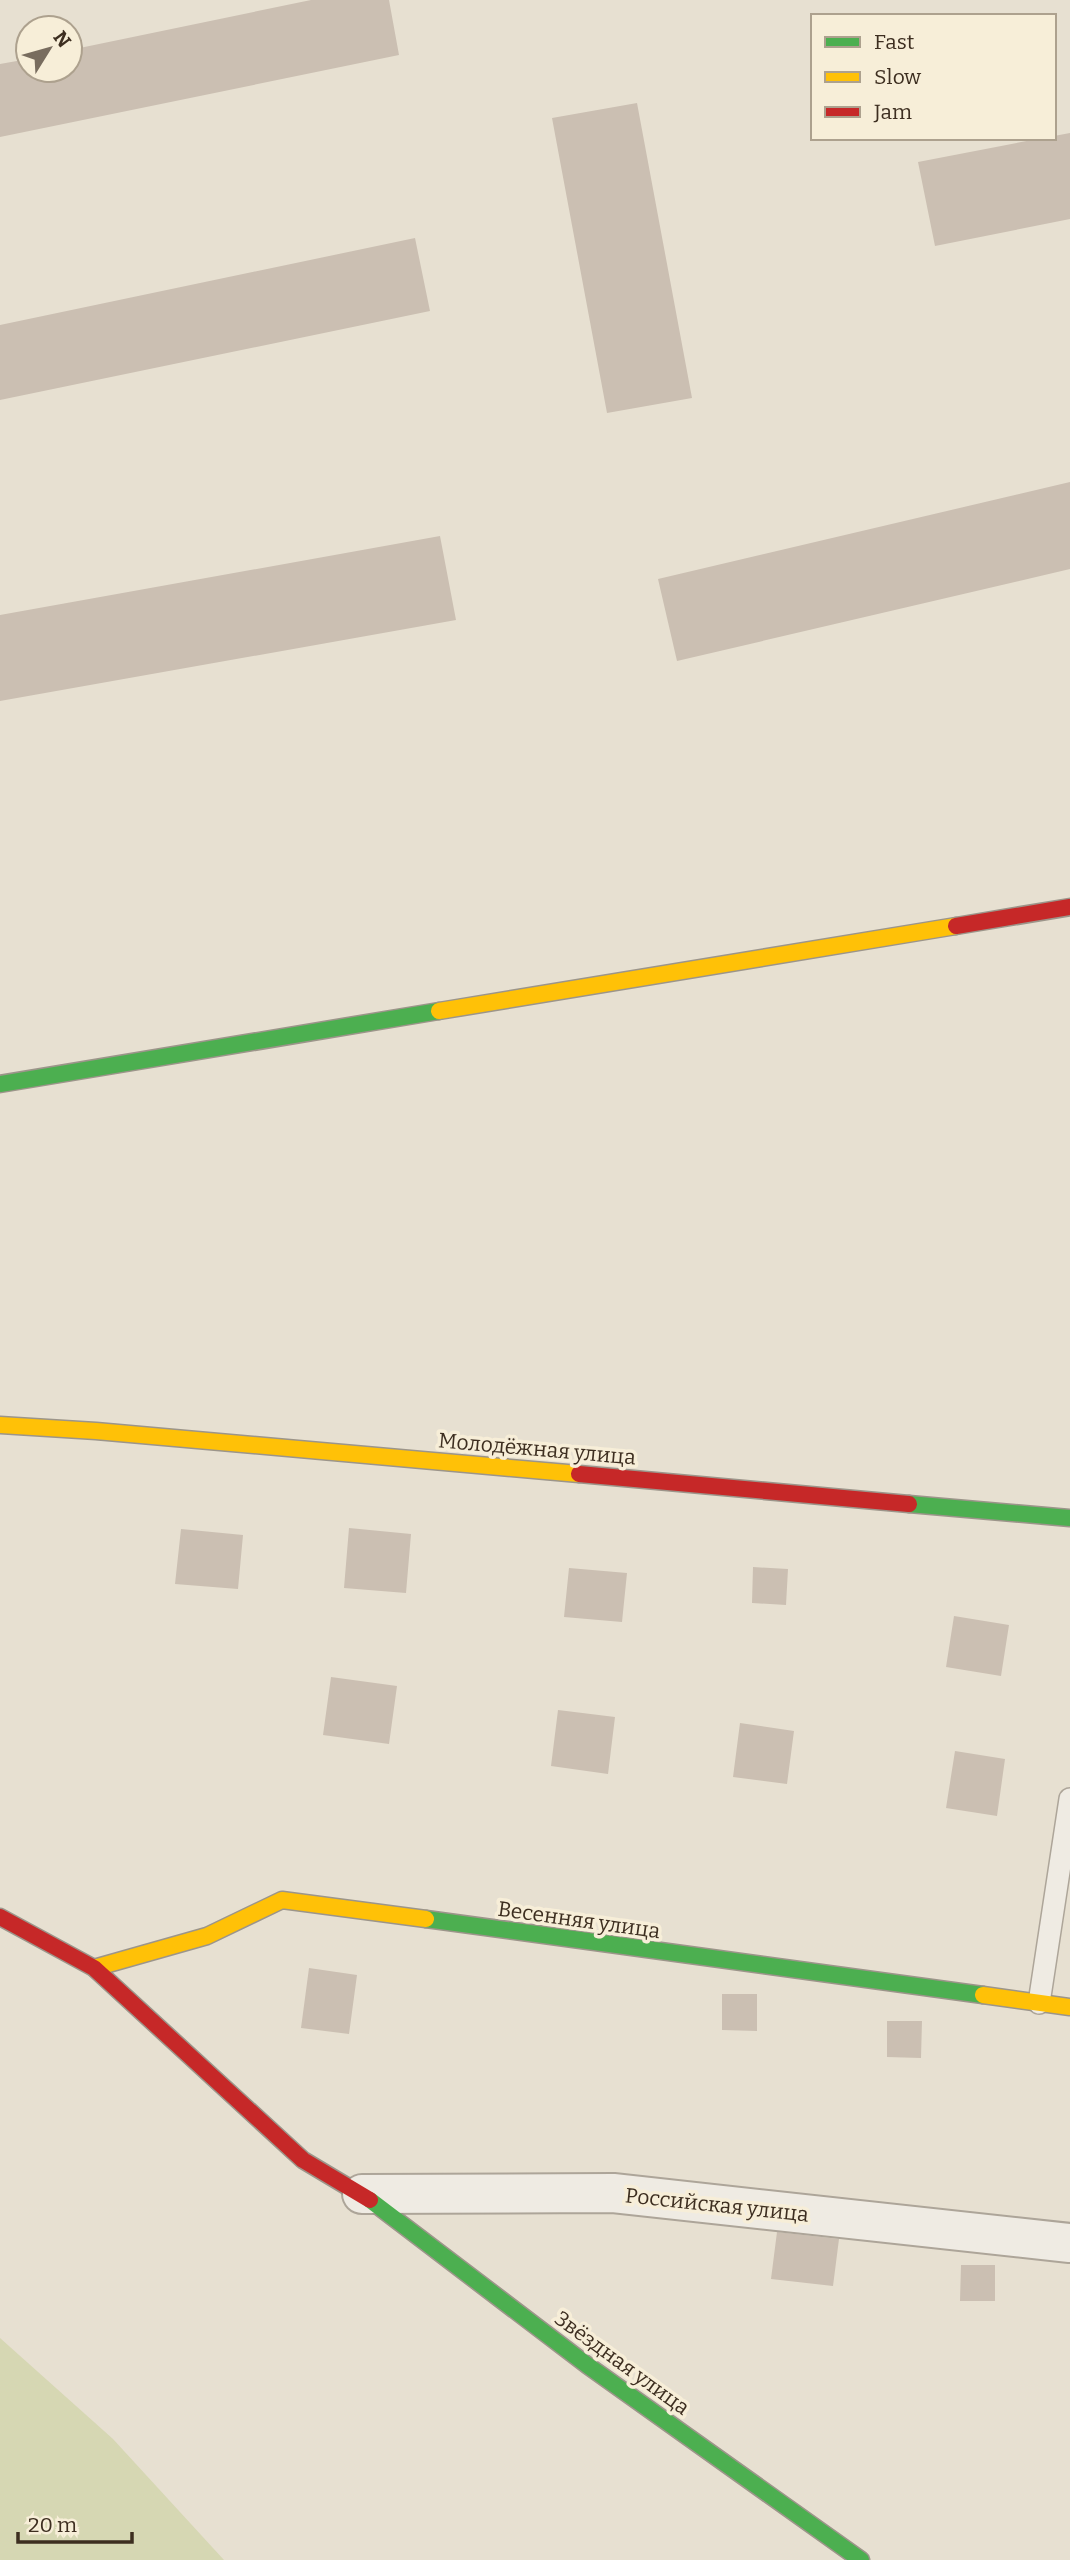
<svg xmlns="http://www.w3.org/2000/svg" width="1070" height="2560" viewBox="0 0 1070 2560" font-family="Bitter,serif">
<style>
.green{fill:#d6d7b3}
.building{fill:#cbbfb2}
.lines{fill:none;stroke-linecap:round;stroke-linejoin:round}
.lane-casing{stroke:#ada599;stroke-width:24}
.street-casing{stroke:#ada599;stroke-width:42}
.fast-casing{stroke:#9c958a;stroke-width:19}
.slow-casing{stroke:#9c958a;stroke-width:19}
.jam-casing{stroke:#9c958a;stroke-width:19}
.lane{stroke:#efebe3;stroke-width:21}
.street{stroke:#efebe3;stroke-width:38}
.fast{stroke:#4caf50;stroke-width:16}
.slow{stroke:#ffc107;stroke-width:16}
.jam{stroke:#c62828;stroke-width:16}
.labels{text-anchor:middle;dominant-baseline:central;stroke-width:7;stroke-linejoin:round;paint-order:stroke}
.street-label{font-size:21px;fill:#3d2e20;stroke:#f7eed8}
</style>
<rect width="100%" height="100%" fill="#e7e0d1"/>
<!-- green -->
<path class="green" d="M 0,2338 L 113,2439 L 224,2560 L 0,2560 Z"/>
<!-- building -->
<path class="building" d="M 311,0 L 389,0 L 399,55 L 0,137 L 0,64 L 28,59 L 28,70 L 70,70 L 70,50 Z
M 637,103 L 692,398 L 607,413 L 552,118 Z
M 1070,133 L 1070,219 L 935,246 L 918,162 L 1042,138 L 1054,138 L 1054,136 Z
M 415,238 L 430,311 L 0,400 L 0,325 Z
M 1070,482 L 1070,569 L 677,661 L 658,579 Z
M 440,536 L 456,620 L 0,701 L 0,615 Z
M 349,1528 L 411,1534 L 406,1593 L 344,1588 Z
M 181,1529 L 243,1535 L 238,1589 L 175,1584 Z
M 753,1567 L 788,1569 L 786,1605 L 752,1603 Z
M 569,1568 L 627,1573 L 622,1622 L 564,1617 Z
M 954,1616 L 1009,1625 L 1001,1676 L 946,1667 Z
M 331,1677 L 397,1686 L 389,1744 L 323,1735 Z
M 558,1710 L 615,1717 L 608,1774 L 551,1766 Z
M 740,1723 L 794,1731 L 787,1784 L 733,1777 Z
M 955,1751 L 1005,1759 L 997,1816 L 946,1808 Z
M 309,1968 L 357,1975 L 349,2034 L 301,2028 Z
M 722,1994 L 757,1994 L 757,2031 L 722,2030 Z
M 887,2021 L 922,2021 L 921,2058 L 887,2057 Z
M 777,2232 L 839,2239 L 833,2286 L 771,2279 Z
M 961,2265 L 995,2265 L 995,2301 L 960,2301 Z"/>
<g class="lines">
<!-- lane casing -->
<g class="lane-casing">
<path id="lane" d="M 1039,2003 L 1070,1799"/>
</g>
<!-- street casing -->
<g class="street-casing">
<path id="street" d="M 362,2194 L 613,2193 L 1070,2243"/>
</g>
<!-- fast casing -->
<g class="fast-casing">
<path id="fast" d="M 0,1084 L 439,1011
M 909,1504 L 1070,1518
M 426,1919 L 983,1995
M 370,2200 L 587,2365 L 861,2560"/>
</g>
<!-- slow casing -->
<g class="slow-casing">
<path id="slow" d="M 439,1011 L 956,926
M 0,1425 L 96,1431 L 579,1474
M 94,1968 L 207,1936 L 282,1900 L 426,1919
M 983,1995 L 1070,2007"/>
</g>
<!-- jam casing -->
<g class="jam-casing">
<path id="jam" d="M 956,926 L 1070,907
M 579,1474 L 909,1504
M 0,1917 L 94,1968 L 303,2160 L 370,2200"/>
</g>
<!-- lane -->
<use href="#lane" class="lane"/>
<!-- street -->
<use href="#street" class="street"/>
<!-- fast -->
<use href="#fast" class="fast"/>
<!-- slow -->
<use href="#slow" class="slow"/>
<!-- jam -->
<use href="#jam" class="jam"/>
</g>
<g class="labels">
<!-- street labels -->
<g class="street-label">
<text transform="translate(537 1449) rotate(5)">Молодёжная улица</text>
<text transform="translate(579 1920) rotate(8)">Весенняя улица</text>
<text transform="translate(717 2205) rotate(6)">Российская улица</text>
<text transform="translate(622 2363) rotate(36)">Звёздная улица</text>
</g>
</g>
<!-- legend -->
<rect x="811" y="14" width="245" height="126" fill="#f7eed8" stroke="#ada18e" stroke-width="2"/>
<rect x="825" y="37" width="35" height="10" fill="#4caf50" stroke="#ada18e" stroke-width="2"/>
<text x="874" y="49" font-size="21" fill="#3d2e20">Fast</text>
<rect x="825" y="72" width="35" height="10" fill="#ffc107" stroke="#ada18e" stroke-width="2"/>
<text x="874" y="84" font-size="21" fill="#3d2e20">Slow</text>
<rect x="825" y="107" width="35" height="10" fill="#c62828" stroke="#ada18e" stroke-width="2"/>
<text x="874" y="119" font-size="21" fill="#3d2e20">Jam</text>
<!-- north arrow -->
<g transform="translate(49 49) rotate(53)"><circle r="33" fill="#f7eed8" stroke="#ada18e" stroke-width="2"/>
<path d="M0-5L12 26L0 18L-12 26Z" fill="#786c5e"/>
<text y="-10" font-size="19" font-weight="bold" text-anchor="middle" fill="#3d2e20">N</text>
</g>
<!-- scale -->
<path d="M18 2532v10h114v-10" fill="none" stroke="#3d2e20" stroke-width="3.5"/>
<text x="28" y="2532" font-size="21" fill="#3d2e20" stroke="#f7eed8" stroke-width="5" paint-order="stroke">20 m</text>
</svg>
